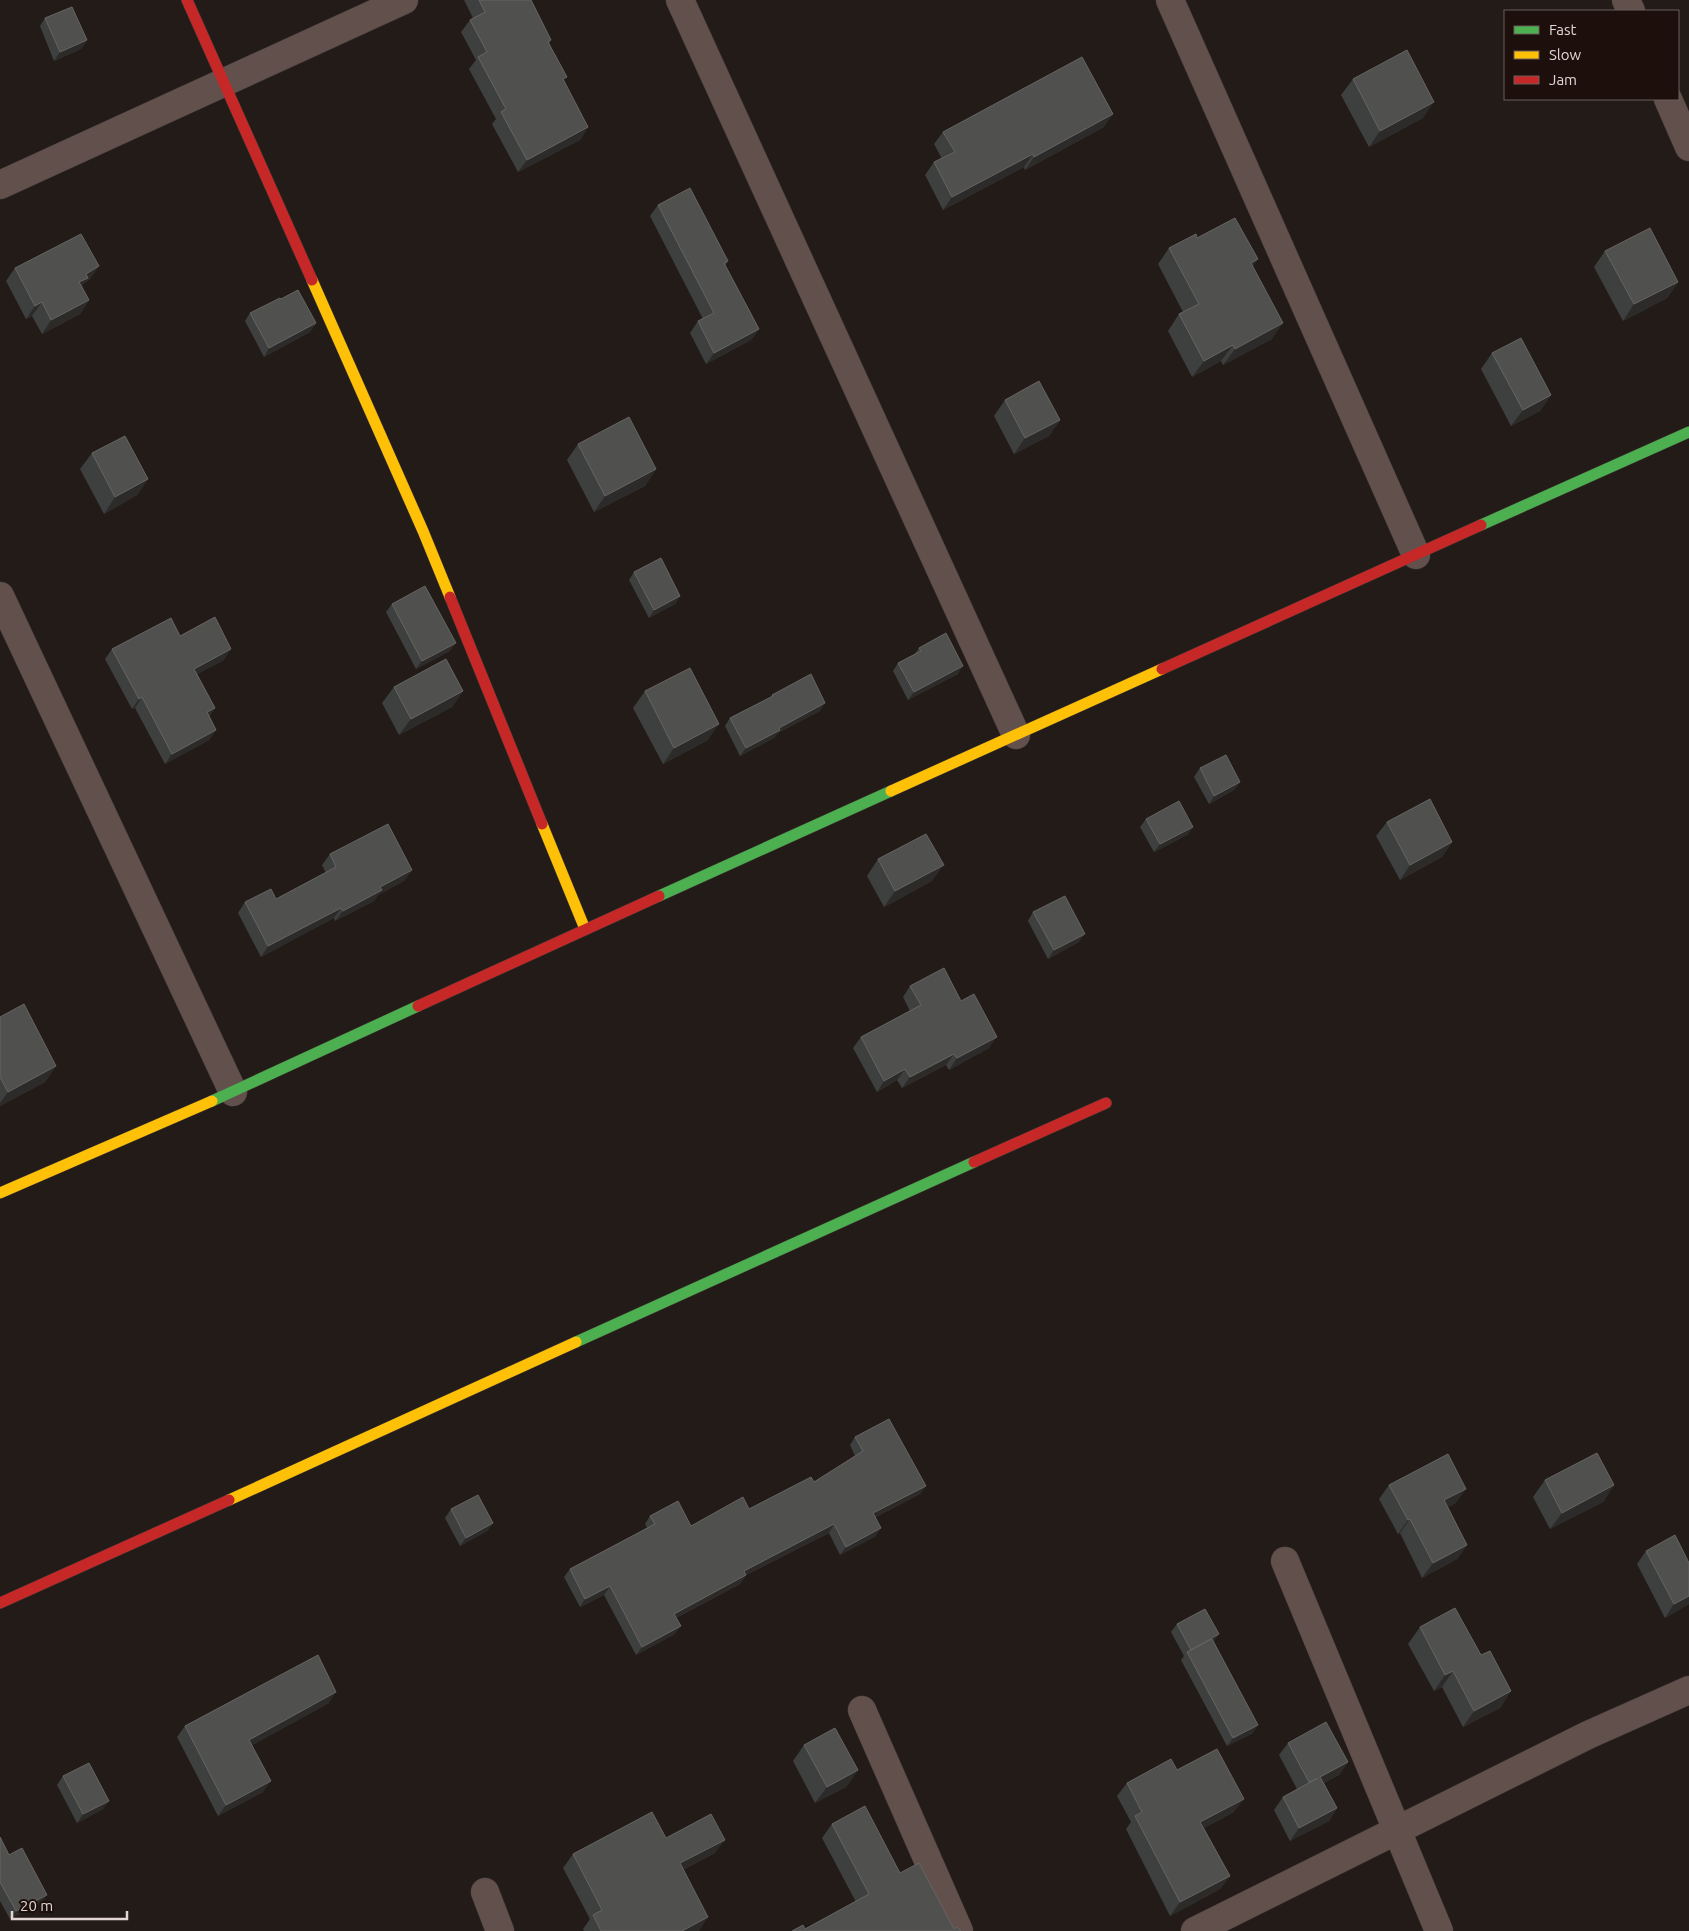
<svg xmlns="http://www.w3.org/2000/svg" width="1689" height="1931" viewBox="0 0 1689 1931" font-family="Ubuntu,sans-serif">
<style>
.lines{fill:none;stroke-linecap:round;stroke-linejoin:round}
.street-casing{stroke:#3d3633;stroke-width:29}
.fast-casing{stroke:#3d3633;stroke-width:12}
.slow-casing{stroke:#3d3633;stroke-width:12}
.jam-casing{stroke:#3d3633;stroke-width:12}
.street{stroke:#61504c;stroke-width:28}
.fast{stroke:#4caf50;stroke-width:11}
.slow{stroke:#ffc107;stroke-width:11}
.jam{stroke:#c62828;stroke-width:11}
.wall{fill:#3e403f}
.shaded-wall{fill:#2c2b29}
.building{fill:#50504f;stroke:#666564}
</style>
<rect width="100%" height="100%" fill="#231b18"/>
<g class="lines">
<!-- street casing -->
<g class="street-casing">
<path id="street" d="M 680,0 L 1016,735
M 1170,0 L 1416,555
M 1626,0 L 1631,11
M 1668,99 L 1689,147
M 0,185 L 404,0
M 0,596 L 233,1092
M 1285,1561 L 1439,1931
M 862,1710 L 959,1931
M 485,1892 L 500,1931
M 1195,1931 L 1588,1735 L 1689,1690"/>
</g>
<!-- fast casing -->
<g class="fast-casing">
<path id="fast" d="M 1481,525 L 1689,432
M 659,896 L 891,791
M 212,1101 L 418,1006
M 576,1342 L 974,1162"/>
</g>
<!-- slow casing -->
<g class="slow-casing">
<path id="slow" d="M 312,280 L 423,531 L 450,597
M 891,791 L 1162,669
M 542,824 L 585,929
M 0,1193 L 212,1101
M 229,1500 L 576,1342"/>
</g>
<!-- jam casing -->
<g class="jam-casing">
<path id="jam" d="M 187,0 L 312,280
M 450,597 L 542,824
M 1162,669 L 1481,525
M 418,1006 L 659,896
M 974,1162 L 1106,1103
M 0,1603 L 229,1500"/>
</g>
<!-- street -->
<use href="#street" class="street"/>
<!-- fast -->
<use href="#fast" class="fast"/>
<!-- slow -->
<use href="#slow" class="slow"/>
<!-- jam -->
<use href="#jam" class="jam"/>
</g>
<!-- wall -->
<path class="wall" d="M 464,0 L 531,0 L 551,40 L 549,43 L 564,81 L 588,127 L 580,140 L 518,172 L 492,124 L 496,119 L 469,69 L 476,60 L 461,32 L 470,20 L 473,18 Z
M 45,18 L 87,40 L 81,49 L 54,61 L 40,26 Z
M 1353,79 L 1423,118 L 1369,147 L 1341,95 Z
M 1104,127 L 1025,170 L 1024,167 L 943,210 L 925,175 L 934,162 L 942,159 L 934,144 L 943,132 Z
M 658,205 L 728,261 L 725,266 L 759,329 L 751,340 L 706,364 L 690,333 L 698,321 L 703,319 L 650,216 Z
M 1197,238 L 1258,259 L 1253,266 L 1272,339 L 1223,365 L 1221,361 L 1192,377 L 1168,331 L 1179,314 L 1183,312 L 1158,264 L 1169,248 Z
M 1605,251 L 1678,282 L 1667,298 L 1623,321 L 1594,267 Z
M 99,266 L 89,280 L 84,283 L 82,286 L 89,300 L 80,314 L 42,334 L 32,316 L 26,319 L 6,281 L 15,268 Z
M 281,299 L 316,323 L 310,332 L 264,357 L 245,321 L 250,313 Z
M 1492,353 L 1551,395 L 1540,411 L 1511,426 L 1481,369 Z
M 1005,400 L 1060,420 L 1049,436 L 1014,454 L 994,416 Z
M 578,444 L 656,469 L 645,486 L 594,512 L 567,460 Z
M 92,453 L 148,479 L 137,495 L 104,514 L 80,469 Z
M 634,572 L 680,596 L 675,604 L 649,618 L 629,580 Z
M 392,604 L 450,651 L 416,669 L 386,612 Z
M 180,636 L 224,660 L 197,674 L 215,708 L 209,716 L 216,730 L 209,740 L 165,764 L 135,708 L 132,709 L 105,659 L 112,649 Z
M 919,648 L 958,674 L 908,700 L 893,671 L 898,663 L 914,655 Z
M 394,687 L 463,691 L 452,707 L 399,735 L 382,703 Z
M 645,691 L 708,740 L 663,764 L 633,708 Z
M 772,695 L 820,711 L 778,733 L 774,738 L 740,756 L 725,726 L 730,718 L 771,697 Z
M 1200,768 L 1240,782 L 1234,790 L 1209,804 L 1194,777 Z
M 1146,819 L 1193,827 L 1187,835 L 1154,852 L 1140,827 Z
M 1387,822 L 1452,842 L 1442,857 L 1400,880 L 1376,836 Z
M 330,854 L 412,870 L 404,881 L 378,895 L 374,901 L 335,921 L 334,918 L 261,957 L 238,913 L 245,902 L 276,899 L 326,873 L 322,865 Z
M 878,859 L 932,881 L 884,907 L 867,876 Z
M 1033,912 L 1079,942 L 1048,959 L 1028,921 Z
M 910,986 L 961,1001 L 989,1048 L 949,1070 L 946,1065 L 902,1088 L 897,1080 L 877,1092 L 853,1048 L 861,1037 L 910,1011 L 903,997 Z
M 0,1017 L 56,1066 L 45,1082 L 0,1106 Z
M 855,1437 L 926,1486 L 920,1494 L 876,1517 L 876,1536 L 840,1555 L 829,1533 L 746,1575 L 740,1584 L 676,1618 L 675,1634 L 636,1655 L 604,1595 L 580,1607 L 564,1577 L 570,1569 L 647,1528 L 645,1524 L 650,1516 L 691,1526 L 749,1509 L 814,1482 L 855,1456 L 850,1445 Z
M 1545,1480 L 1614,1485 L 1603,1502 L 1550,1529 L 1533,1497 Z
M 1389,1485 L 1456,1503 L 1448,1507 L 1467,1545 L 1457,1559 L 1422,1578 L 1400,1533 L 1398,1534 L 1379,1499 Z
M 451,1509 L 493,1523 L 487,1531 L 460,1546 L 445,1518 Z
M 1646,1551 L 1689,1604 L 1665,1618 L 1637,1564 Z
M 1177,1624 L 1214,1642 L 1253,1733 L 1227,1746 L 1181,1660 L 1184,1656 L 1171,1632 Z
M 1420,1627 L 1481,1655 L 1511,1691 L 1500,1708 L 1463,1727 L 1442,1687 L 1434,1691 L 1408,1644 Z
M 329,1703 L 252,1745 L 263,1792 L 218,1816 L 177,1737 L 185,1726 Z
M 1288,1743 L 1348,1762 L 1339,1775 L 1324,1783 L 1337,1808 L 1329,1821 L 1290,1841 L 1274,1810 L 1283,1797 L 1297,1789 L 1279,1755 Z
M 804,1745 L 858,1770 L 846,1787 L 815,1803 L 793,1761 Z
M 1177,1770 L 1234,1812 L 1204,1828 L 1230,1876 L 1220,1889 L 1170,1916 L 1126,1829 L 1131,1822 L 1117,1796 L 1127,1783 Z
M 63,1776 L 103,1809 L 77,1823 L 57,1785 Z
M 832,1824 L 900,1873 L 954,1929 L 961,1931 L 805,1929 L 856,1902 L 822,1838 Z
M 0,1837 L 9,1855 L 41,1903 L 10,1919 L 0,1901 Z
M 666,1838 L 715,1853 L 683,1870 L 699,1931 L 584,1931 L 583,1929 L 590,1919 L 563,1868 L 573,1854 Z"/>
<!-- shaded-wall -->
<path class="shaded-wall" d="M 87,40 L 81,49 L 54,61 L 60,52 Z
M 1434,102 L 1423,118 L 1369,147 L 1380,131 Z
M 1113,114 L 1104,127 L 1025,170 L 1034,157 Z
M 588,127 L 580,140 L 518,172 L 527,160 Z
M 1033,154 L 1024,167 L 943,210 L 952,197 Z
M 1258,259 L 1246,276 L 1251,263 Z
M 99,266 L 89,280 L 84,283 L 79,291 L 70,295 L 86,274 Z
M 1678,282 L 1667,298 L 1623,321 L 1634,304 Z
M 89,300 L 80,314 L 42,334 L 51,320 Z
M 42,302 L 32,316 L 26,319 L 35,306 Z
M 316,323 L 310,332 L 264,357 L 269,348 Z
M 1283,323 L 1272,339 L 1223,365 L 1235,349 Z
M 759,329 L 751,340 L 706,364 L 714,353 Z
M 1233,345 L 1221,361 L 1192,377 L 1204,361 Z
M 1551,395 L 1540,411 L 1511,426 L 1523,410 Z
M 1060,420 L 1049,436 L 1014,454 L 1025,438 Z
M 656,469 L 645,486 L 594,512 L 605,496 Z
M 148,479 L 137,495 L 104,514 L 115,497 Z
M 680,596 L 675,604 L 649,618 L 654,610 Z
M 456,643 L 450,651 L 416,669 L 422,661 Z
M 231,649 L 224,660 L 187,679 L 194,669 Z
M 963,666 L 958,674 L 908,700 L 914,692 Z
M 463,691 L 452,707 L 399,735 L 411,719 Z
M 142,697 L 135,708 L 132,709 L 139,699 Z
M 825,703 L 820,711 L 778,733 L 774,738 L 740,756 L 746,748 L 779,728 Z
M 215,708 L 207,718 L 207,712 Z
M 719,724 L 708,740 L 663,764 L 674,748 Z
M 216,730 L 209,740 L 165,764 L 172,754 Z
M 1240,782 L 1234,790 L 1209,804 L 1214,796 Z
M 1193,827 L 1187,835 L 1154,852 L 1160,844 Z
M 1452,842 L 1442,857 L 1400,880 L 1410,865 Z
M 944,865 L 932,881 L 884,907 L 895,891 Z
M 412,870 L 404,881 L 378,895 L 374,901 L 335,921 L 343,911 L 380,887 Z
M 341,908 L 334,918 L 261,957 L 268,946 Z
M 1085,934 L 1079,942 L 1048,959 L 1054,950 Z
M 997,1037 L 989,1048 L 949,1070 L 957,1058 Z
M 954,1054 L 946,1065 L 902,1088 L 910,1077 Z
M 56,1066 L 45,1082 L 0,1106 L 0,1103 L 8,1092 Z
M 905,1069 L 897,1080 L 877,1092 L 884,1081 Z
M 1614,1485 L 1603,1502 L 1550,1529 L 1562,1513 Z
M 926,1486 L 920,1494 L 868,1521 L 873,1513 Z
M 1466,1489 L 1456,1503 L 1434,1515 L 1444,1500 Z
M 1410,1519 L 1400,1533 L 1398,1534 L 1408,1520 Z
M 493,1523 L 487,1531 L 460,1546 L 466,1538 Z
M 834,1524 L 829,1533 L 738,1579 L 744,1571 Z
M 881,1528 L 876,1536 L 840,1555 L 846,1547 Z
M 1467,1545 L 1457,1559 L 1422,1578 L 1433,1563 Z
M 746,1575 L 740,1584 L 668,1622 L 674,1614 Z
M 610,1586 L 604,1595 L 580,1607 L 585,1599 Z
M 1689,1596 L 1689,1604 L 1665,1618 L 1674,1604 Z
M 681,1626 L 675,1634 L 636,1655 L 642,1647 Z
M 1219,1634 L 1213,1643 L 1191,1650 Z
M 1453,1671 L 1442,1687 L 1434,1691 L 1445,1675 Z
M 1511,1691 L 1500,1708 L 1463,1727 L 1474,1711 Z
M 336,1692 L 329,1703 L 242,1751 L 249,1740 Z
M 1258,1725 L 1253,1733 L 1227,1746 L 1233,1738 Z
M 1348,1762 L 1339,1775 L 1312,1789 L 1320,1777 Z
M 858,1770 L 846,1787 L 815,1803 L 827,1787 Z
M 271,1781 L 263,1792 L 218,1816 L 226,1805 Z
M 1244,1799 L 1234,1812 L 1191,1835 L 1200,1822 Z
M 109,1801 L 103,1809 L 77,1823 L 83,1814 Z
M 1337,1808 L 1329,1821 L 1290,1841 L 1299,1828 Z
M 725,1840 L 715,1853 L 670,1877 L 680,1863 Z
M 1230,1876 L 1220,1889 L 1170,1916 L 1180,1902 Z
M 47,1895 L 41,1903 L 10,1919 L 16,1911 Z
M 708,1917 L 699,1931 L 682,1931 Z"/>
<!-- building -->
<path class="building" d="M 479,0 L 531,0 L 551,40 L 548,42 L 567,77 L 563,79 L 588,127 L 527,160 L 501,112 L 506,109 L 478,57 L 487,52 L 470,20 L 485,12 Z
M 72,7 L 87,40 L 60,52 L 45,18 Z
M 1407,50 L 1434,102 L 1380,131 L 1353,79 Z
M 1082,57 L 1113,114 L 1034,157 L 1033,154 L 952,197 L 934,162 L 955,152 L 943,132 Z
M 690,188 L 728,261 L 724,263 L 759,329 L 714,353 L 698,321 L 714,313 L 658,205 Z
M 1235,218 L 1258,259 L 1251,263 L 1283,323 L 1235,349 L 1233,345 L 1204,361 L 1179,314 L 1199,304 L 1169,248 L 1196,234 L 1197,238 Z
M 1650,228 L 1678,282 L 1634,304 L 1605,251 Z
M 81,234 L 99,266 L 86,274 L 88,278 L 79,282 L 89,300 L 51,320 L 42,302 L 35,306 L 15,268 Z
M 298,290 L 316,323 L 269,348 L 250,313 L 280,298 L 281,299 Z
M 1521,338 L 1551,395 L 1523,410 L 1492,353 Z
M 1039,381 L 1060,420 L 1025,438 L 1005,400 Z
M 629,417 L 656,469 L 605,496 L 578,444 Z
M 125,436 L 148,479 L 115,497 L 92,453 Z
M 661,558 L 680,596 L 654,610 L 634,572 Z
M 425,586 L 456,643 L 422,661 L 392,604 Z
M 215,617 L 231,649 L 194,669 L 215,708 L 207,712 L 216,730 L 172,754 L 142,697 L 139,699 L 112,649 L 171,618 L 180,636 Z
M 946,633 L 963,666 L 914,692 L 898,663 L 921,651 L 919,648 Z
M 446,659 L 463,691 L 411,719 L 394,687 Z
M 690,668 L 719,724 L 674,748 L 645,691 Z
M 811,674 L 825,703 L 779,728 L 780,730 L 746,748 L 730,718 L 773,696 L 772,695 Z
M 1226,755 L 1240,782 L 1214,796 L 1200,768 Z
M 1430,799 L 1452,842 L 1410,865 L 1387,822 Z
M 1179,801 L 1193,827 L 1160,844 L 1146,819 Z
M 388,824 L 412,870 L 380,887 L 382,890 L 343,911 L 341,908 L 268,946 L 245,902 L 271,889 L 276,899 L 336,867 L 330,854 Z
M 926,834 L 944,865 L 895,891 L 878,859 Z
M 1065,896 L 1085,934 L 1054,950 L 1033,912 Z
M 944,968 L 961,1001 L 974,994 L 997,1037 L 957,1058 L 954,1054 L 910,1077 L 905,1069 L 884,1081 L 861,1037 L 921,1005 L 910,986 Z
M 24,1004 L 56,1066 L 8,1092 L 0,1077 L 0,1017 Z
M 889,1419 L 926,1486 L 873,1513 L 881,1528 L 846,1547 L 834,1524 L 744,1571 L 746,1575 L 674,1614 L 681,1626 L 642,1647 L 610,1586 L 585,1599 L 570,1569 L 655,1524 L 650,1516 L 678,1501 L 691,1526 L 743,1497 L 749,1509 L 811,1477 L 814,1482 L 863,1451 L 855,1437 Z
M 1597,1453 L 1614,1485 L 1562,1513 L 1545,1480 Z
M 1448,1454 L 1466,1489 L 1444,1500 L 1467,1545 L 1433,1563 L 1410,1519 L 1408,1520 L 1389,1485 Z
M 478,1495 L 493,1523 L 466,1538 L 451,1509 Z
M 1675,1535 L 1689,1563 L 1689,1596 L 1674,1604 L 1646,1551 Z
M 1455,1608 L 1481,1655 L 1490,1651 L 1511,1691 L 1474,1711 L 1453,1671 L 1445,1675 L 1420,1627 Z
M 1205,1609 L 1219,1634 L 1191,1650 L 1177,1624 Z
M 1212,1639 L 1258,1725 L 1233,1738 L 1187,1652 Z
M 318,1655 L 336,1692 L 249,1740 L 271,1781 L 226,1805 L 185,1726 Z
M 1326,1722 L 1348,1762 L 1320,1777 L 1337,1808 L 1299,1828 L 1283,1797 L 1318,1778 L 1309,1782 L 1288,1743 Z
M 835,1728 L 858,1770 L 827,1787 L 804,1745 Z
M 1217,1749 L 1244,1799 L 1200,1822 L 1230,1876 L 1180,1902 L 1135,1816 L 1142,1812 L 1127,1783 L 1171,1759 L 1177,1770 Z
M 89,1763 L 109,1801 L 83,1814 L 63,1776 Z
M 865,1806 L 900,1873 L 919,1863 L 954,1929 L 957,1927 L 961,1931 L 792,1931 L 803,1925 L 805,1929 L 869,1894 L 832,1824 Z
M 652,1812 L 666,1838 L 711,1814 L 725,1840 L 680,1863 L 708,1917 L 682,1931 L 601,1931 L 593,1915 L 602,1910 L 573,1854 Z
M 0,1837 L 9,1855 L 22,1848 L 47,1895 L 16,1911 L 0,1882 Z"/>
<!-- legend -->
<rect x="1504" y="10" width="175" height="90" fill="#1d0f0b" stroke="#6b5f5b"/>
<rect x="1514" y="26" width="25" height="8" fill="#4caf50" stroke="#6b5f5b"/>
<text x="1549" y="35" font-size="15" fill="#e1d6d3">Fast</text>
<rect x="1514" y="51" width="25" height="8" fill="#ffc107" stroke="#6b5f5b"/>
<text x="1549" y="60" font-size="15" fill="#e1d6d3">Slow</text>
<rect x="1514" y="76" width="25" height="8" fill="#c62828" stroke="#6b5f5b"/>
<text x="1549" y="85" font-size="15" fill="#e1d6d3">Jam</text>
<!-- scale -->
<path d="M12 1911v8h115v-8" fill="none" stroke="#e1d6d3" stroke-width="2.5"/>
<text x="20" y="1911" font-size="15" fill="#e1d6d3" stroke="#1d0f0b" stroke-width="4" paint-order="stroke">20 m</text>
</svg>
